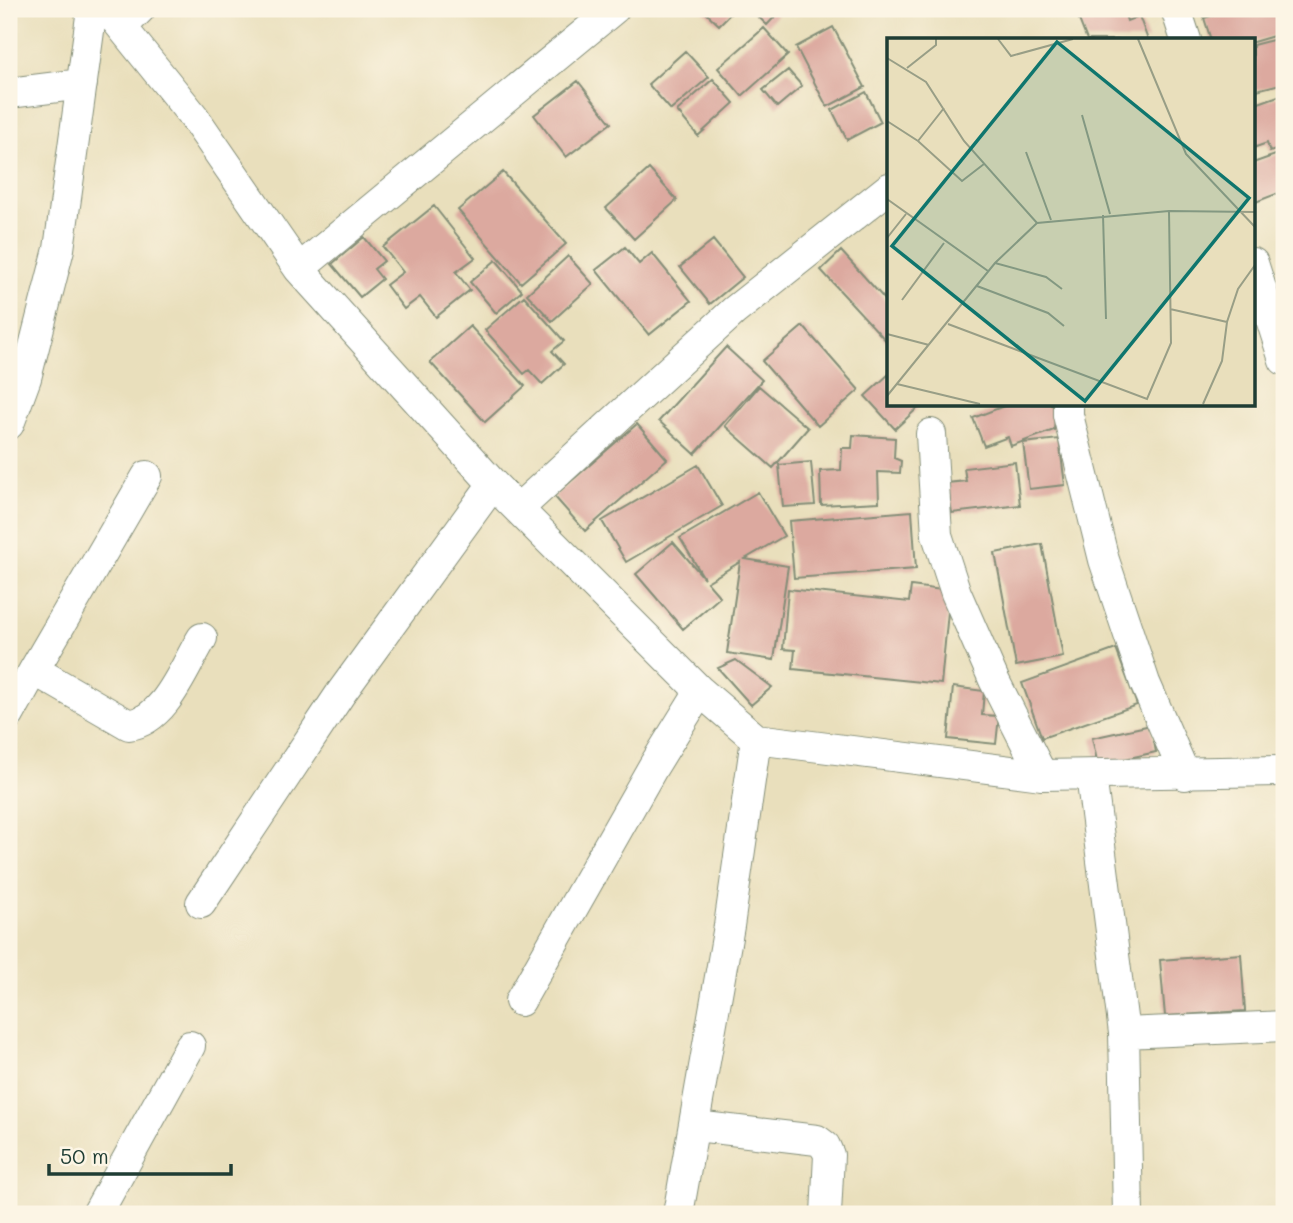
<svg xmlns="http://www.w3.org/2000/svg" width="1293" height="1223" viewBox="0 0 1293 1223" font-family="Mali,sans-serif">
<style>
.building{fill:#dca99f}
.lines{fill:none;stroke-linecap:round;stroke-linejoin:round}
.minor-casing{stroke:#848e78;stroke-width:32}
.minor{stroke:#fff;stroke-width:30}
.inset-road{fill:none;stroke:#989e86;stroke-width:2}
.view{fill:#0f766e;fill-opacity:0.15;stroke:#0f766e;stroke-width:3.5}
.inset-edge{fill:none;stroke:#1f3d34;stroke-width:3.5}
</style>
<rect width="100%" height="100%" fill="#fcf5e5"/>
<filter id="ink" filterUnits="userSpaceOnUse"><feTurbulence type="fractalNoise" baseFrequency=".0143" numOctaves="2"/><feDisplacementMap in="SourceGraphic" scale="14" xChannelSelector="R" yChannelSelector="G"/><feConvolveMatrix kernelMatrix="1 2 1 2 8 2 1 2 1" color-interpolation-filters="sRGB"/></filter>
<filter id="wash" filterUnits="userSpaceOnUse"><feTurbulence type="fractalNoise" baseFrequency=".00686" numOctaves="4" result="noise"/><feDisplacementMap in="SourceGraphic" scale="28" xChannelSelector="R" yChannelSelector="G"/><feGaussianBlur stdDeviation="1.57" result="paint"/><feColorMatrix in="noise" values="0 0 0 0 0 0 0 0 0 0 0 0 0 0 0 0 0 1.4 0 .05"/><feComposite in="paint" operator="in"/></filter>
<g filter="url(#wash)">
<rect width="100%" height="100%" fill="#e9dfbc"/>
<g id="blocks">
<!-- building -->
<path class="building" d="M 702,9 L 735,9 L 719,25 Z
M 750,9 L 782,9 L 767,25 Z
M 1084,9 L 1123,9 L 1127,21 L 1139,16 L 1148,40 L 1087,40 L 1076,12 Z
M 1234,9 L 1279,9 L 1284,33 L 1253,42 L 1211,40 L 1204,18 Z
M 833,27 L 865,87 L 827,107 L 796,47 Z
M 764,28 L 788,55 L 742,96 L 718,68 Z
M 1284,37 L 1284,83 L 1253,91 L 1253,45 Z
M 685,51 L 709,77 L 671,110 L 648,84 Z
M 788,70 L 802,86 L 777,107 L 763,90 Z
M 713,79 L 734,103 L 698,136 L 677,111 Z
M 578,81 L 611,123 L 566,157 L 534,115 Z
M 866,92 L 881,122 L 847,140 L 832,110 Z
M 1284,94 L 1284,147 L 1270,152 L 1267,143 L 1253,148 L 1253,105 Z
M 1284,152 L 1284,191 L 1253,203 L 1253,163 Z
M 649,169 L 677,200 L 634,239 L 606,208 Z
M 503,172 L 566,244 L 521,283 L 458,210 Z
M 434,206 L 475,258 L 456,272 L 470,290 L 436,317 L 420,297 L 404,309 L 386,285 L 403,272 L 383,247 Z
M 364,237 L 384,261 L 374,269 L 382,279 L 360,297 L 332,264 Z
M 713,240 L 743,277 L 710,304 L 680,267 Z
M 625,247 L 639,264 L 652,253 L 691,301 L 649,335 L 596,270 Z
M 841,251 L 889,304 L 889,344 L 821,270 Z
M 568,256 L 593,284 L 552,321 L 527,294 Z
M 496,260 L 522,291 L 496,313 L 470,282 Z
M 524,296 L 564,341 L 552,351 L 564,364 L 542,384 L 529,370 L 524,374 L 485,330 Z
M 470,326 L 525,386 L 485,422 L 430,362 Z
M 803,326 L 859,390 L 818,426 L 762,361 Z
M 726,347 L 762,380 L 695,454 L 659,421 Z
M 889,374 L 889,404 L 922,404 L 895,429 L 865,396 Z
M 759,386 L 808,428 L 773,468 L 725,426 Z
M 1009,404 L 1056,404 L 1054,430 L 1011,446 L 1008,437 L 984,446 L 973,418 Z
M 637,424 L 667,459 L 585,531 L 554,496 Z
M 853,435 L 895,438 L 894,458 L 901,461 L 900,473 L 878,472 L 879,502 L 821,505 L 820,471 L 841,470 L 842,448 L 852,448 Z
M 1059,439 L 1065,485 L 1029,489 L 1023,443 Z
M 811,462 L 815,505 L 783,507 L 779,465 Z
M 1015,462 L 1020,505 L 952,513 L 947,483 L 966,481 L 964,468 Z
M 698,465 L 722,506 L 626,562 L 602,521 Z
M 758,492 L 784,536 L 745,559 L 788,566 L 774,660 L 727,653 L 740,562 L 707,582 L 720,597 L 683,629 L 636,574 L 673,542 L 704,578 L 680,538 Z
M 912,511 L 916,569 L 794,578 L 789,521 Z
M 1042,544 L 1063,657 L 1016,666 L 995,553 Z
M 911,586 L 950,591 L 941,684 L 793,669 L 795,650 L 783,649 L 788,589 L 909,602 Z
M 1116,649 L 1137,705 L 1042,738 L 1022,683 Z
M 736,660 L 772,687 L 751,705 L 718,668 Z
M 953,687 L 984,691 L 982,715 L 999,716 L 996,744 L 948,739 Z
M 1151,725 L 1156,752 L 1098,765 L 1092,738 Z
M 1241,954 L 1245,1011 L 1165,1016 L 1160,960 Z"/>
</g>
</g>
<g filter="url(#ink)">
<use href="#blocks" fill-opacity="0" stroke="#848e78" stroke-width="2"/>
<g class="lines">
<!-- minor casing -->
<g class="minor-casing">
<path id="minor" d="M 107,9 L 194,117 L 299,269 L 493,484 L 700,691 L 756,739 L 1042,775 L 1284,771
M 1176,9 L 1186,40
M 122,27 L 140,9
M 9,93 L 82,84
M 1253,263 L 1284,360
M 299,269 L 614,9
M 1068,404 L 1068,415 L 1104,560 L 1145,683 L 1185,775
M 9,424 L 26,378 L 59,249 L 92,9
M 931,434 L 937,535 L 956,593 L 994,680 L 1042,775
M 518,509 L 734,311 L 889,188
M 34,670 L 147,476
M 9,715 L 34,670 L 129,725 C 166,720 184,667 202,638
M 1091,775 L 1124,1033 L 1128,1214
M 201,903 L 341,693 L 493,484
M 520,1001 L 653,767 L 700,691
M 1124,1033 L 1284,1026
M 696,1126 L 817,1140 L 825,1146 L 829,1155 L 826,1214
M 97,1214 L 190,1046
M 678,1214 L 729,926 L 756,739"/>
</g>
<!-- minor -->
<use href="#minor" class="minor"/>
</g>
</g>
<!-- overview -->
<g transform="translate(887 38)">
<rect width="368" height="368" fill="#e9dfbc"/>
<path class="inset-road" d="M 111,1 L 124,18 L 186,1M 251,1 L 299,116 L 368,189M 0,20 L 39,44 L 77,103 L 150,185M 20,30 L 49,7 L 49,1M 195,77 L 223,176M 0,83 L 31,103 L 75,143 L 97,126M 31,103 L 57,70M 139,114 L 164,182M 0,161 L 101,233M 216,177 L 219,281M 0,200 L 19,176M 108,225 L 159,239 L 175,251M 90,248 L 161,275 L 177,288M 15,262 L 57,205M 283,271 L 340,284M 61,286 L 260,361 L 284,305 L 282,173M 0,296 L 42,307M 10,346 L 93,366M 0,358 L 108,225 L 150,185 L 282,173 L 368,174M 316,366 L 335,323 L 340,284 L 351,251 L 368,227"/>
<path class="view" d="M 170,4 L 362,160 L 198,363 L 5,208 Z"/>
<rect width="368" height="368" class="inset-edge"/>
</g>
<!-- margin -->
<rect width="1293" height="1223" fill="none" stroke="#fcf5e5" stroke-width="35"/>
<!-- scale -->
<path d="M49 1164v10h182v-10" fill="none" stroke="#1f3d34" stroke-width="3.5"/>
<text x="60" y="1164" font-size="21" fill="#1f3d34" stroke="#fcf5e5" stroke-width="5" paint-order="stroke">50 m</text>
</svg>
